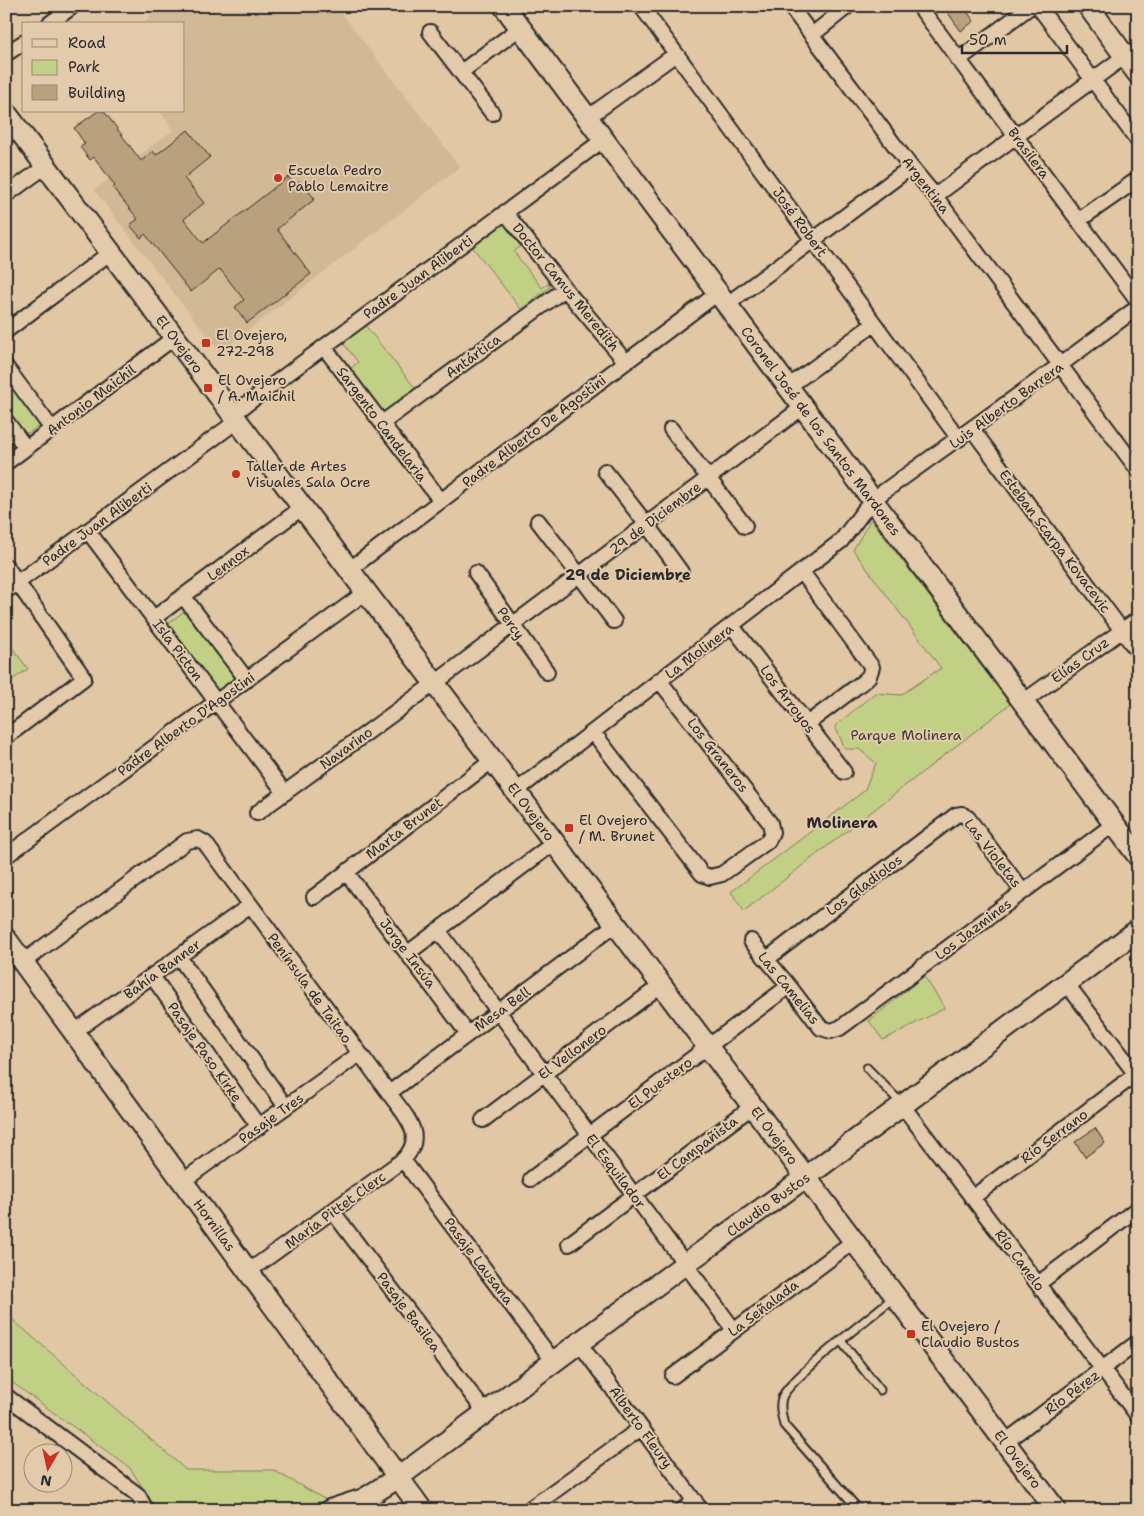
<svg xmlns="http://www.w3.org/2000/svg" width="1144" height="1516" viewBox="0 0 1144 1516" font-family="'Shantell Sans',sans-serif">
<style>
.built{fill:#d2b996}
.green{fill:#c2d085;stroke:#767e58}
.building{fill:#baa17d;stroke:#2b2b2b}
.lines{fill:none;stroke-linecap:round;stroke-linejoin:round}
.lane-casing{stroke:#2b2b2b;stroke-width:11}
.street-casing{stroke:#2b2b2b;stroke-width:18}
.secondary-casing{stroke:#2b2b2b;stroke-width:24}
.lane{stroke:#e2caab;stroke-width:7}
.street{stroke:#e2caab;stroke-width:14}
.secondary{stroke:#e2caab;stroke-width:20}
.poi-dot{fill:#c8321e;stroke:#e2caab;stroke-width:2}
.labels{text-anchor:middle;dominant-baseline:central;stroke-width:4;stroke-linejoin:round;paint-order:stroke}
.street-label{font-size:14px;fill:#2b2b2b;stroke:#e2caab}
.poi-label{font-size:14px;fill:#2b2b2b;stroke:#e2caab;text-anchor:start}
.park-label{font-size:14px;fill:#3a3c34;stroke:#e2caab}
.neighbourhood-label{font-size:15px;font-weight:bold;fill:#2b2b2b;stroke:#e2caab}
</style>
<rect width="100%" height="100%" fill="#e1c7a3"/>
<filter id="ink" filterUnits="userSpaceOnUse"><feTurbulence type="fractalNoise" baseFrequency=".02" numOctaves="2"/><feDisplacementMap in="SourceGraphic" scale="10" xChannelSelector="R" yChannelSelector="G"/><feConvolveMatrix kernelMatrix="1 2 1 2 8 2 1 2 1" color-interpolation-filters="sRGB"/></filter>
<g filter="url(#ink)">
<!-- built -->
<path class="built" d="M 164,6 L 336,6 L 460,167 L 220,352 L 94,190 L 173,130 L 160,111 L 184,111 L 184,24 L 141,24 Z"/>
<!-- green -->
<path class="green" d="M 504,218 L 524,243 L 514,252 L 542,288 L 548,284 L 550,287 L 521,309 L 470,244 Z
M 365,325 L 415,388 L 382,414 L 348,371 L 358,362 L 343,343 Z
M 6,377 L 41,424 L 29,433 L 23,433 L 6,410 Z
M 871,519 L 1010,704 L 744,911 L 731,892 L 864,791 L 876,763 L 859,749 L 845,749 L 835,726 L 875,693 L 901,695 L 941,668 L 853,550 Z
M 186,610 L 237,679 L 218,693 L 167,624 Z
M 6,639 L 28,669 L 6,684 Z
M 924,976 L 945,1008 L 883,1040 L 869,1021 Z
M 6,1314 L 186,1470 L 273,1470 L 328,1501 L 255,1510 L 157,1510 L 130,1468 L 6,1378 Z"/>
<!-- building -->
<path class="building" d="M 943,6 L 963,6 L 974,21 L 961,31 Z
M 98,111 L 104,111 L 141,161 L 153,151 L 156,155 L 188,130 L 210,157 L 184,178 L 204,203 L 184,219 L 203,243 L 288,177 L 295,185 L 300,181 L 315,199 L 277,229 L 311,274 L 247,323 L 235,307 L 244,300 L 220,269 L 191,292 L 145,234 L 141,238 L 130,225 L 138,219 L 113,188 L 115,186 L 94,157 L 90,160 L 80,147 L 85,144 L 74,128 Z
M 1095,1128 L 1105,1143 L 1085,1157 L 1075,1142 Z"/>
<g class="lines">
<!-- lane casing -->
<g class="lane-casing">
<path id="lane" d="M 867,1068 L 902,1104
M 841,1341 L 880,1390
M 859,1510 L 784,1425 C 782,1416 779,1407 782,1398 C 787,1380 874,1314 893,1298
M 986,1510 L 990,1507"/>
</g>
<!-- street casing -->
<g class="street-casing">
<path id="street" d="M 641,6 L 959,439
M 790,6 L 911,167 L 935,196 L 1138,470
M 919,6 L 1138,301
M 1038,6 L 1138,141
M 49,24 L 73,6
M 430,32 L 492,113
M 812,35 L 848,6
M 6,54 L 24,42
M 958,60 L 1031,6
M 461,72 L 520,28
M 587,118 L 676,54
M 6,195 L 46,166
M 935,196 L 1125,56
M 505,212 L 565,289 L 626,362
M 1079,220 L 1138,179
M 726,305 L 911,167
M 6,331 L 111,252
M 324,347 L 441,501
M 6,367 L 52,429
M 788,387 L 874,324
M 232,415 L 603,140
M 6,421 L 26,448
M 382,423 L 565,289
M 671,429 L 745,526
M 972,429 L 1138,652
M 6,463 L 175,337
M 605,471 L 647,525 L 681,572
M 538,521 L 614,621
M 88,531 L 285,793
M 6,566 L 84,678 L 6,737
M 350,569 L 718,293
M 802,572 L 872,667 L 869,676 L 864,681 L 807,724
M 476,573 L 547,672
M 6,591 L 237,421
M 183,596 L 247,680
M 154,618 L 303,507
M 732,626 L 844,772
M 1023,702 L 1138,619
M 593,732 L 702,874 L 710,877 L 722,874 L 768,841 L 772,832 L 770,823 L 659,680
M 516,791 L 841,541 L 872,500 L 1060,365 L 1138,307
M 257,813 L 435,683 L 803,407
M 6,856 L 366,592
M 346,872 L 468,1034
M 314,897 L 493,760
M 438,930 L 734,1330
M 751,941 L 789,986 L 821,1028 L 831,1031 L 840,1028 L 1114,824
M 408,953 L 555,842
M 179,957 L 286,1107
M 767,959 L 956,815 L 962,814 L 968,818 L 1023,892
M 23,962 L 187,841 L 198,839 L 205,843 L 389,1093 C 404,1115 428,1135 403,1160 L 249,1271
M 152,976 L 259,1127
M 1066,983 L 1138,1077
M 74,1032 L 249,906
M 389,1093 L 616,924
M 902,1105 L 1138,1416
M 483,1120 L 661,985
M 403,1160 L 554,1362
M 531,1179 L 789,986
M 183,1181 L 359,1054
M 972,1198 L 1136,1074
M 333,1212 L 485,1412
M 569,1244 L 753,1106
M 1038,1284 L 1138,1208
M 580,1344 L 701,1510
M 673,1376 L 854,1241
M 6,1396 L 138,1495 L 146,1510
M 1005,1442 L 1138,1342
M 528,1510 L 641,1428
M 682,1510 L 695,1501"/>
</g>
<!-- secondary casing -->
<g class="secondary-casing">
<g id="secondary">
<path id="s1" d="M 504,6 L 1138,856"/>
<path d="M 1088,6 L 1138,74"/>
<path id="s2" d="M 6,113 L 1056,1510"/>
<path id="s3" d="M 6,939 L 422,1510"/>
<path id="s4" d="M 330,1510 L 364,1499 L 399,1477 L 685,1264 L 806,1177 L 1138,930"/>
</g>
</g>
<!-- lane -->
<use href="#lane" class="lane"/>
<!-- street -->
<use href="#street" class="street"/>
<!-- secondary -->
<use href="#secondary" class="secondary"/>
</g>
</g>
<!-- markers -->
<g class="poi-dot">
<circle cx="278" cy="178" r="5"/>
<rect x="201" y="338" width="10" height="10" rx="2.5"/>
<rect x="203" y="383" width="10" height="10" rx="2.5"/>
<circle cx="236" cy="474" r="5"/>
<rect x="564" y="823" width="10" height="10" rx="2.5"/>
<rect x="906" y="1329" width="10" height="10" rx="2.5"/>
</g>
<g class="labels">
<!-- street labels -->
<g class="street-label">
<text transform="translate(1029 153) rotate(53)">Brasilera</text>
<text transform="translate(926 185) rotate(52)">Argentina</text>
<text transform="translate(800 222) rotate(54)">José Robert</text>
<text transform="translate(418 277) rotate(-36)">Padre Juan Aliberti</text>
<text transform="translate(566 287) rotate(51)">Doctor Camus Meredith</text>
<text stroke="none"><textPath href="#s2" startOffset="289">El Ovejero</textPath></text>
<text transform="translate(473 356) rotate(-36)">Antártica</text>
<text transform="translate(91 400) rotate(-37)">Antonio Maichil</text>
<text transform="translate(1006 405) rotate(-36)">Luis Alberto Barrera</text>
<text transform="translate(382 424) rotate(53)">Sargento Candelaria</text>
<text transform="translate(534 431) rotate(-37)">Padre Alberto De Agostini</text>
<text stroke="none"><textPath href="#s1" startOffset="530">Coronel José de los Santos Mardones</textPath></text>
<text transform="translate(655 518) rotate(-37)">29 de Diciembre</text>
<text transform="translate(97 524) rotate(-36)">Padre Juan Aliberti</text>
<text transform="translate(1055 541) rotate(53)">Esteban Scarpa Kovacevic</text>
<text transform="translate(228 563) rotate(-37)">Lennox</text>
<text transform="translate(511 623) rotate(54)">Percy</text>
<text transform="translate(178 650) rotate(53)">Isla Picton</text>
<text transform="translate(699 651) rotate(-37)">La Molinera</text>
<text transform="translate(1080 660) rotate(-36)">Elías Cruz</text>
<text transform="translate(788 699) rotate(53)">Los Arroyos</text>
<text transform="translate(186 724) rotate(-36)">Padre Alberto D'Agostini</text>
<text transform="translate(346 748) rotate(-36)">Navarino</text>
<text transform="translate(718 755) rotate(52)">Los Graneros</text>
<text stroke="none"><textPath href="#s2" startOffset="874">El Ovejero</textPath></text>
<text transform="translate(404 828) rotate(-37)">Marta Brunet</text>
<text transform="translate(993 853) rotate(52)">Las Violetas</text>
<text transform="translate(864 885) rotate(-37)">Los Gladiolos</text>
<text transform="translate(973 929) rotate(-37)">Los Jazmines</text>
<text transform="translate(408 953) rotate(53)">Jorge Insúa</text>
<text transform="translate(162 969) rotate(-36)">Bahía Banner</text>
<text transform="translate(310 988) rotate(54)">Península de Taitao</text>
<text transform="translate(789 988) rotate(51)">Las Camelias</text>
<text transform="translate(502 1009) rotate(-36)">Mesa Bell</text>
<text transform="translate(205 1052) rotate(55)">Pasaje Paso Kirke</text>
<text transform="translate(572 1052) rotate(-37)">El Vellonero</text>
<text transform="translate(660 1083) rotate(-37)">El Puestero</text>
<text transform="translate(271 1118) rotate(-36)">Pasaje Tres</text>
<text stroke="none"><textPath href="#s2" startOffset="1279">El Ovejero</textPath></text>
<text transform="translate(1054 1136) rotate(-37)">Río Serrano</text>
<text transform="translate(697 1148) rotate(-37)">El Campañista</text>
<text transform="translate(616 1171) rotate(53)">El Esquilador</text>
<text stroke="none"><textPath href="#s4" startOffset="536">Claudio Bustos</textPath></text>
<text transform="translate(335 1210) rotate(-36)">María Pittet Clerc</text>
<text stroke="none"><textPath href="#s3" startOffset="354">Hornillas</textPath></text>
<text transform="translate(1020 1260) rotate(53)">Río Canelo</text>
<text transform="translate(479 1261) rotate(53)">Pasaje Lausana</text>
<text transform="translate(763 1308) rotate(-37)">La Señalada</text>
<text transform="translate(409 1312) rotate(53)">Pasaje Basilea</text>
<text transform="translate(1072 1392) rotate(-37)">Río Pérez</text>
<text transform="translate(641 1427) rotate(54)">Alberto Fleury</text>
<text stroke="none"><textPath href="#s2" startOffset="1684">El Ovejero</textPath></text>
</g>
<!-- poi labels -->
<g class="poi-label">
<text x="288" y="170">Escuela Pedro<tspan x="288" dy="16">Pablo Lemaitre</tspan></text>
<text x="216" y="335">El Ovejero,<tspan x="216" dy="16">272-298</tspan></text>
<text x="218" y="380">El Ovejero<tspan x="218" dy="16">/ A. Maichil</tspan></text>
<text x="246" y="466">Taller de Artes<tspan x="246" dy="16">Visuales Sala Ocre</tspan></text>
<text x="579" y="820">El Ovejero<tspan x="579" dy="16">/ M. Brunet</tspan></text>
<text x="921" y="1326">El Ovejero /<tspan x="921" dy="16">Claudio Bustos</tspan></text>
</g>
<!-- park labels -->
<g class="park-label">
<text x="906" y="735">Parque Molinera</text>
</g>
<!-- neighbourhood labels -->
<g class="neighbourhood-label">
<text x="628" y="575">29 de Diciembre</text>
<text x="842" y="823">Molinera</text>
</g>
</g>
<!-- margin -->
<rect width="1144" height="1516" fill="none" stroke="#e2caab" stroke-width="25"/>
<rect x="12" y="12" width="1119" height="1491" fill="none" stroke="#2b2b2b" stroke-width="2" filter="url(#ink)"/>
<!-- legend -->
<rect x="22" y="22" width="162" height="90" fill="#e2caab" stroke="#998a78"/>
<rect x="32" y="39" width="25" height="8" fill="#e2caab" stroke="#998a78"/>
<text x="68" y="48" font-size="15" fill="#2b2b2b">Road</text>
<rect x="32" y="60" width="25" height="15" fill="#c2d085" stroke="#998a78"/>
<text x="68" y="72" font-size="15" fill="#2b2b2b">Park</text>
<rect x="32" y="85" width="25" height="15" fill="#baa17d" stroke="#998a78"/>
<text x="68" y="98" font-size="15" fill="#2b2b2b">Building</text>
<!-- north arrow -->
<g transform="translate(48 1468) rotate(189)"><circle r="24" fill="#e2caab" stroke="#998a78"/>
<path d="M0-4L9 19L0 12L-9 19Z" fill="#c8321e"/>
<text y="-8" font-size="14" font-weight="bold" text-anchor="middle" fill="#2b2b2b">N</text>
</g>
<!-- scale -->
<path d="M962 45v8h105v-8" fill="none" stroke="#2b2b2b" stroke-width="2.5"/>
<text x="969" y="45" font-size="15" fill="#2b2b2b" stroke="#e2caab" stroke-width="4" paint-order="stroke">50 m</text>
</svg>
